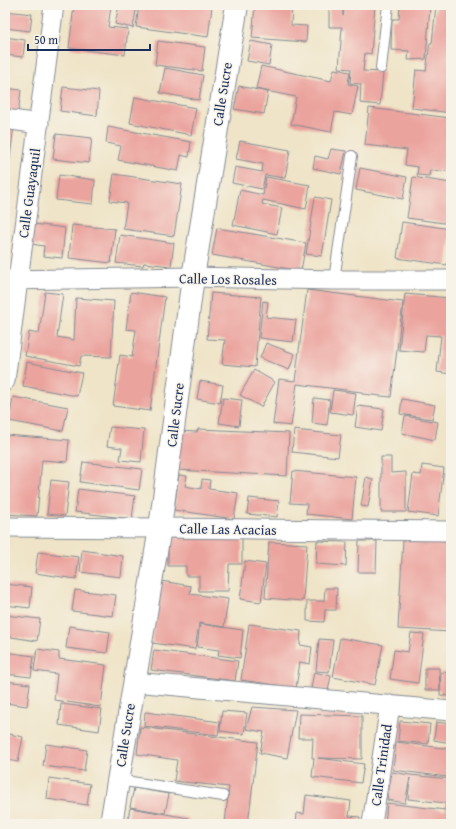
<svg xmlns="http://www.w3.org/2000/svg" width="456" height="829" viewBox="0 0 456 829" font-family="'Gentium Book Plus',serif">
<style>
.building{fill:#eba39d}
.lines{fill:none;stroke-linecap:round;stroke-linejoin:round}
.lane-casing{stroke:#858a92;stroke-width:12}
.street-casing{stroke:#858a92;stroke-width:21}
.secondary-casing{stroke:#858a92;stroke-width:24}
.lane{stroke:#fff;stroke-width:10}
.street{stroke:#fff;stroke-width:19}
.secondary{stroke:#fff;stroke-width:22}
.labels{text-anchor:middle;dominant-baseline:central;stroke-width:3;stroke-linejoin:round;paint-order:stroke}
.street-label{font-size:14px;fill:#1b2f5e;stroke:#f7f3e8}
</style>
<rect width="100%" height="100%" fill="#f7f3e8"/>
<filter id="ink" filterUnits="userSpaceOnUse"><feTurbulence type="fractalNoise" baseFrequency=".025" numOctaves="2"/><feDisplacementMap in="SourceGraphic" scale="8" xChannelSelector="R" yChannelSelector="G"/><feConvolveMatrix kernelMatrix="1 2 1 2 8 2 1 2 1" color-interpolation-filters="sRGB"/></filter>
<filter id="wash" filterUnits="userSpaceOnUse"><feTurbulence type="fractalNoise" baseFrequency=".012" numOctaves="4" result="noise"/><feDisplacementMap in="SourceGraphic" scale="16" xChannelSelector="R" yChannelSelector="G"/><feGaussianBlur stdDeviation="0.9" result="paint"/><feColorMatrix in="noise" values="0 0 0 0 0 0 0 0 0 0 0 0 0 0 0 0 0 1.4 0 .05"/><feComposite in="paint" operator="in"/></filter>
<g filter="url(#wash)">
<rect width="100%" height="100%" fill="#efe4c7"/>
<g id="blocks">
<!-- building -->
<path class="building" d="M 74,5 L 111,6 L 108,27 L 128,29 L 125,55 L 69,48 Z
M 119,5 L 137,5 L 133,28 L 115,24 Z
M 139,5 L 199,5 L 212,7 L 208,37 L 136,27 Z
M 255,5 L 292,5 L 291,25 L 307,26 L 306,42 L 252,38 Z
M 329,5 L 343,5 L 343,16 L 344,5 L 375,5 L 371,54 L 365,53 L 363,71 L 383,72 L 380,105 L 360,103 L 361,84 L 350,83 L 351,69 L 339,68 L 342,27 L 329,27 Z
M 400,5 L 430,5 L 426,59 L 408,60 L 409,51 L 391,50 L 392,19 L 399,19 Z
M 436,5 L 451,5 L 451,113 L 412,108 L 416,70 L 426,71 L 430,43 L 432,43 Z
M 5,11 L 32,14 L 30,31 L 5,28 Z
M 5,37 L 25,40 L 23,57 L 5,55 Z
M 158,41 L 205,47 L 202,71 L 155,65 Z
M 251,41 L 272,45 L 269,65 L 247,61 Z
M 261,66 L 331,81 L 334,69 L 350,72 L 348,84 L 358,86 L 352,115 L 335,112 L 331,132 L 291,124 L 296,97 L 256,89 Z
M 165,68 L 203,75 L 199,100 L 160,93 Z
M 239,86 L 268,92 L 264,114 L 234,109 Z
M 63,87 L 99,91 L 97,116 L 60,111 Z
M 5,88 L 21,90 L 18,114 L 5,112 Z
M 135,97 L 196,108 L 191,135 L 130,123 Z
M 369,108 L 451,118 L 451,172 L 430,170 L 429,176 L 417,175 L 418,167 L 405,165 L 407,150 L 365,145 Z
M 5,125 L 14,126 L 6,190 L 5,190 Z
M 108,127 L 191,142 L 189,157 L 181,155 L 178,171 L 118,160 L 121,146 L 106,143 Z
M 56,134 L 92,138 L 89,163 L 53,159 Z
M 240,141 L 290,150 L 285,178 L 265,175 L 262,189 L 232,183 L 235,167 L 262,172 L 263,164 L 236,159 Z
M 331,149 L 346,151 L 341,174 L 313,168 L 315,156 L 328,159 Z
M 360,168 L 407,177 L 403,199 L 356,190 Z
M 114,174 L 182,184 L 174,236 L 123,229 L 127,203 L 110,201 Z
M 59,175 L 95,180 L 93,204 L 56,200 Z
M 266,177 L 310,185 L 306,209 L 263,200 L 262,204 L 282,208 L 277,234 L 233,225 L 240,190 L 263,195 Z
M 413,177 L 451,183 L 451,224 L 407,218 Z
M 315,197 L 331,200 L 322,256 L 306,254 Z
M 402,222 L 451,229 L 447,265 L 397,258 Z
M 34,224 L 65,228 L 62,258 L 43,256 L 44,246 L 31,244 Z
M 72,225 L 115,229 L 111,263 L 69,258 Z
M 217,228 L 306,243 L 301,271 L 212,255 Z
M 120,235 L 174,243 L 171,266 L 144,263 L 143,266 L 116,263 Z
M 307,290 L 403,302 L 391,397 L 362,394 L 362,392 L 297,384 L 291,426 L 273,424 L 279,379 L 295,381 Z
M 45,292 L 63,294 L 57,337 L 74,340 L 76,298 L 114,301 L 111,357 L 81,356 L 79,366 L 25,356 L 29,332 L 39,334 Z
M 131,292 L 165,297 L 150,411 L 113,406 L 120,355 L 132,357 L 136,330 L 126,329 Z
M 211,293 L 261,297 L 255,367 L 222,364 L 225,340 L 207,339 Z
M 405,294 L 451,298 L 451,374 L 437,372 L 441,336 L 426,335 L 424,352 L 399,350 Z
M 263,301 L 268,302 L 266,317 L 296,320 L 293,342 L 259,338 Z
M 266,343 L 295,354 L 289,370 L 260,358 Z
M 27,362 L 82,373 L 77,396 L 23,386 Z
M 254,370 L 275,382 L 261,407 L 240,395 Z
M 200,381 L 223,385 L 220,403 L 197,399 Z
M 333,390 L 356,393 L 353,415 L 330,412 Z
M 13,397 L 68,407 L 63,431 L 9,421 Z
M 223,398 L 242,400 L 239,426 L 219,423 Z
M 314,398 L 330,400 L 327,425 L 312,423 Z
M 402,399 L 435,405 L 432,419 L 400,414 Z
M 358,406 L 384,409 L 381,431 L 355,427 Z
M 405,416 L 438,422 L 435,440 L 402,433 Z
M 110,427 L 144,430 L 141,462 L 120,460 L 122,448 L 107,446 Z
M 198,429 L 289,433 L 287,476 L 176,470 L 178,431 L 197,432 Z
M 294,430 L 341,435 L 338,457 L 292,452 Z
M 5,435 L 69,440 L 67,462 L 42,460 L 37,516 L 5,514 Z
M 381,457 L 391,457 L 391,473 L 406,472 L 406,512 L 381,512 Z
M 83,462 L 142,469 L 139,490 L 80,482 Z
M 422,465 L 444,468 L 438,516 L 408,512 L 413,474 L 421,475 Z
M 293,471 L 356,477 L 352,519 L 306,514 L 307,504 L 290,503 Z
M 179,475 L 187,476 L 185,486 L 201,489 L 202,479 L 210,480 L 209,489 L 238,493 L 234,519 L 174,510 Z
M 366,477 L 373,479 L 368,507 L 361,506 Z
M 51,480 L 69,482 L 65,516 L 47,514 Z
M 78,489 L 135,496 L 132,519 L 75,512 Z
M 249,498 L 279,501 L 277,517 L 247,514 Z
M 168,538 L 242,538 L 242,564 L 229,564 L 228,591 L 199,591 L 199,576 L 186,576 L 186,566 L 168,566 Z
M 403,539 L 451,541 L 451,632 L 398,629 Z
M 5,541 L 8,541 L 6,556 L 5,556 Z
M 317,541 L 347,542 L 346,566 L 316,564 Z
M 359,541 L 377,541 L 376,572 L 358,572 Z
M 269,542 L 307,544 L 303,601 L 265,598 Z
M 82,550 L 123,556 L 121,577 L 80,572 Z
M 38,552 L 79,557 L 76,579 L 35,573 Z
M 245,561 L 266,564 L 261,602 L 240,599 Z
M 161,581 L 191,586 L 190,594 L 228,599 L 224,627 L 199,623 L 195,649 L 152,643 Z
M 5,584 L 32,587 L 30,608 L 5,605 Z
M 325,588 L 337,588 L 336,610 L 325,610 L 324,622 L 307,621 L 307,601 L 324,601 Z
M 75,590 L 116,595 L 113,616 L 72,611 Z
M 5,615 L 40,619 L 37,641 L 5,636 Z
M 200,624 L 243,630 L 240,658 L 218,655 L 219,650 L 197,647 Z
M 249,624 L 301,631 L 300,645 L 312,647 L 310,664 L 300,662 L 296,688 L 241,680 Z
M 69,626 L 110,632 L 107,653 L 66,648 Z
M 411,633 L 424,634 L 418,683 L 390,679 L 394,650 L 408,652 Z
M 340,638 L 383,645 L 375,685 L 333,677 Z
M 319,639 L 333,640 L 329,672 L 316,671 Z
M 37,649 L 59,652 L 59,659 L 106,665 L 101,707 L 54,700 L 57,674 L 34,671 Z
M 154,650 L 238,661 L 235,681 L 151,670 Z
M 5,652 L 34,656 L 31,677 L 5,674 Z
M 425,668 L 439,668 L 440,690 L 425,690 Z
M 314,672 L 331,676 L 328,691 L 311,688 Z
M 441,672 L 451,673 L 451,696 L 440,695 Z
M 5,681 L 30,684 L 27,706 L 5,703 Z
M 61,704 L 102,709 L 99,731 L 59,725 Z
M 252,707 L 296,710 L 287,758 L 260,753 L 264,732 L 246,729 Z
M 222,711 L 247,713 L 244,734 L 220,731 Z
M 145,712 L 220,722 L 218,735 L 144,726 Z
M 299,714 L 362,716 L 362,759 L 318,758 L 364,764 L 361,783 L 312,777 L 314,758 L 312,758 L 313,738 L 298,738 Z
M 400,721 L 430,724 L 428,744 L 398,741 Z
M 436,722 L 451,724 L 451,743 L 434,740 Z
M 140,727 L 258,742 L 248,824 L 225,823 L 229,787 L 174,781 L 177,760 L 137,754 Z
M 5,733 L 23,737 L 18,762 L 8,760 L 6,771 L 5,771 Z
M 396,742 L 451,749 L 447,777 L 393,770 Z
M 46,744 L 87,750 L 84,771 L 43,766 Z
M 392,772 L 410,775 L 451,779 L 451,824 L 385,824 L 387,803 L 445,810 L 446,803 L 408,799 L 410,778 L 405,803 L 387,800 Z
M 49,778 L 90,784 L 87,805 L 47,799 Z
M 134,788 L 169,794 L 165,813 L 130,807 Z
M 306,795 L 351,801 L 349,816 L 360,817 L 359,824 L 296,824 L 297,813 L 304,814 Z
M 130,808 L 189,818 L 188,824 L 127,824 Z
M 41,822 L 52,823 L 52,824 L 41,824 Z"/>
</g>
</g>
<g filter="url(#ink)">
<use href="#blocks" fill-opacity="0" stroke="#858a92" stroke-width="1"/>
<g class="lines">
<!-- lane casing -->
<g class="lane-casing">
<path id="lane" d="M 381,68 L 388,5
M 334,280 L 352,156
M 118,780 L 223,796"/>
</g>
<!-- street casing -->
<g class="street-casing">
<path id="street" d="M 5,119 L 39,124
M 5,280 L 193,277 L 334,280 L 451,280
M 5,381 L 18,280 L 54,5
M 5,527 L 160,528 L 451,531
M 134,682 L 451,711
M 372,824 L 390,705"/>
</g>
<!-- secondary casing -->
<g class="secondary-casing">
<path id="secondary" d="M 111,824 L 160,528 L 193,277 L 237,5"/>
</g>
<!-- lane -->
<use href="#lane" class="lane"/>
<!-- street -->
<use href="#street" class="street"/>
<!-- secondary -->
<use href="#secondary" class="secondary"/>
</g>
</g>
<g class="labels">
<!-- street labels -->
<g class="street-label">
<text transform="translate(222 94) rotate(-81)">Calle Sucre</text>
<text transform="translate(29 193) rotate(-82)">Calle Guayaquil</text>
<text transform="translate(228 279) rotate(1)">Calle Los Rosales</text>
<text transform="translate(175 415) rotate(-83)">Calle Sucre</text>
<text transform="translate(228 529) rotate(1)">Calle Las Acacias</text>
<text transform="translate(125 735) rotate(-81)">Calle Sucre</text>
<text transform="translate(381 765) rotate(-82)">Calle Trinidad</text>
</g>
</g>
<!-- margin -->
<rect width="456" height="829" fill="none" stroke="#f7f3e8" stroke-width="20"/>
<!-- scale -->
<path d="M28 44v6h122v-6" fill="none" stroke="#1b2f5e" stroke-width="2"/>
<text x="34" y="44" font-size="12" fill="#1b2f5e" stroke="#f7f3e8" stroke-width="3" paint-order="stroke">50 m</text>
</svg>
